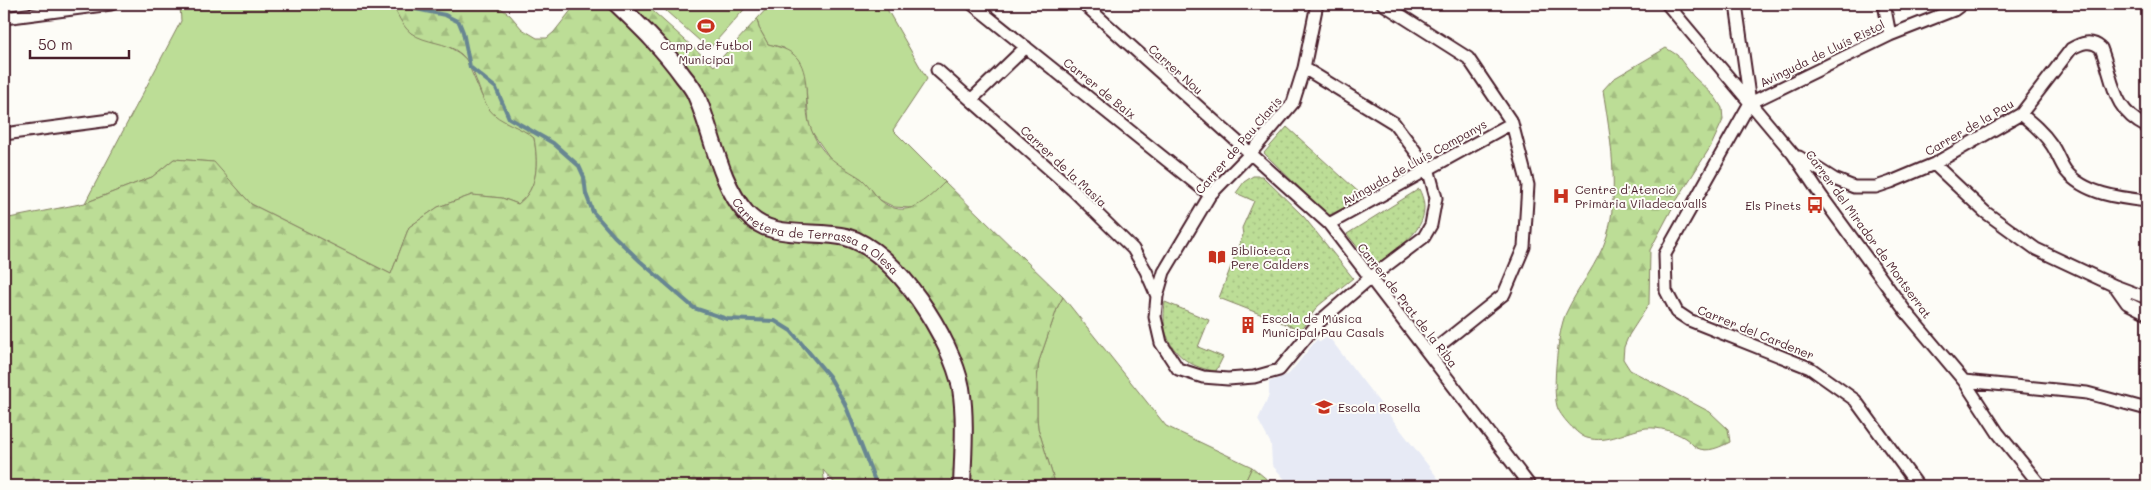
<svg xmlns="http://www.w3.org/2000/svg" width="2151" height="490" viewBox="0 0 2151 490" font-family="Mali,sans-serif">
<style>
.built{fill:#e7eaf5}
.green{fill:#bcdd96;stroke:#837e60}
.forest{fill:url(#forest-firs);stroke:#837e60}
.park{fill:url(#park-dots);stroke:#837e60}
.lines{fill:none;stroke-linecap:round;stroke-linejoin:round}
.stream{stroke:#678692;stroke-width:4}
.street-casing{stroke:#4a1f2b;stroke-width:15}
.secondary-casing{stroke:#4a1f2b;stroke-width:20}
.street{stroke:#fdfcf7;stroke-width:11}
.secondary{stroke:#fdfcf7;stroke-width:16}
.labels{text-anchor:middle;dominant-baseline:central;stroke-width:4;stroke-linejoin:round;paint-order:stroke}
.poi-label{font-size:12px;fill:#4a1f2b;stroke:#fdfcf7;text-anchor:start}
.street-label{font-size:12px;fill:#4a1f2b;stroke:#fdfcf7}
</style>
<defs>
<pattern id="forest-firs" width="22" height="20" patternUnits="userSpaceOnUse" patternTransform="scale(1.25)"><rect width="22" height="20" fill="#bcdd96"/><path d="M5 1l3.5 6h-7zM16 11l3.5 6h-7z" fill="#a3bd81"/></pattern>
<pattern id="park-dots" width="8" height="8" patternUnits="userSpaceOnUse" patternTransform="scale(1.25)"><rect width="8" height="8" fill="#bcdd96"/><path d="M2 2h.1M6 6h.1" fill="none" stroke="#a3bd81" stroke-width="1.8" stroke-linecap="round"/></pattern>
</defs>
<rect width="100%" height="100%" fill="#fdfcf7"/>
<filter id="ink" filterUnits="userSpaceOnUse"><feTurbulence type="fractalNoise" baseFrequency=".02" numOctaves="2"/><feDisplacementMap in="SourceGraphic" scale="10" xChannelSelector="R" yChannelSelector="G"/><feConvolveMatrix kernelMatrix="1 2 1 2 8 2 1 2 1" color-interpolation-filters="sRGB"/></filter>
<g filter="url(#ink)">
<!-- built -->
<path class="built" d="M 1328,336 L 1444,486 L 1291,486 L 1272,465 L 1271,444 L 1258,420 L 1269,395 L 1269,382 L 1289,374 L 1317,339 L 1320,342 Z"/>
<!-- green -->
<path class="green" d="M 176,4 L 392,4 L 405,26 L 411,33 L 444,44 L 459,53 L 466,59 L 484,101 L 503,120 L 527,132 L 534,138 C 538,162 539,188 518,204 L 502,198 L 472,195 L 438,207 L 409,227 L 391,274 L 251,204 L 213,162 L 174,159 L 152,177 L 85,203 L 181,21 L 180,6 Z
M 658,4 L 749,4 L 709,49 Z
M 771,4 L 884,4 L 927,79 L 893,130 L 945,182 L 926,202 L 919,206 L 910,208 L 894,207 L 880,200 L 862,179 L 847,171 L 832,161 L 812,132 L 809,124 L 806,88 L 784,48 L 768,44 L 759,28 L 757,19 Z
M 1063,297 L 1166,426 L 1252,467 L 1243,486 L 1056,486 L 1038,428 L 1037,417 L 1037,379 L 1039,361 L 1058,306 Z"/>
<!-- forest -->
<path class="forest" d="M 392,4 L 495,4 L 510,15 L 522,29 L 537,38 L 547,38 L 554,32 L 576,4 L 645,4 L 714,66 L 757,19 L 759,28 L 768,44 C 779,47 790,49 798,59 C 811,78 803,105 810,126 C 820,155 836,163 859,177 C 868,183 873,193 880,200 C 906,222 927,200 945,182 L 1063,297 L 1058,306 L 1039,361 L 1037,379 L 1037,417 L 1038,428 L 1056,486 L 837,486 L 823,470 L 825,486 L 4,486 L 4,219 L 85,203 L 152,177 L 174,159 L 214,162 L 251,204 L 391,274 L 409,227 L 438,207 L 472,195 L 502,198 L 518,204 C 539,188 538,162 534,138 C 521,126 499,123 489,109 C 477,92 476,67 461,54 C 446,41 426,44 411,33 C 402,26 397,13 392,4 Z
M 1666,48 L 1677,55 L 1693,76 L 1715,97 L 1722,108 L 1723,120 L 1711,146 L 1675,203 L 1650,250 L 1649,304 L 1629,335 L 1624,347 L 1623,359 L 1630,370 L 1710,412 L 1728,429 L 1730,442 C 1720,447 1708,453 1697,448 C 1693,446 1690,441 1685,438 C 1674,431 1659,427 1646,428 C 1626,431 1608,444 1587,438 C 1578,436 1559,415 1557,406 C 1552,388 1558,329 1566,313 C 1578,287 1598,264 1607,236 C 1620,192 1610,134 1603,90 L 1613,79 Z
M 1252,467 L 1275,486 L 1243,486 Z"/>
<!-- park -->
<path class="park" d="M 1287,127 L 1364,197 L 1328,216 L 1264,153 Z
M 1253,176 L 1262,176 L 1304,217 L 1353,278 L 1318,306 L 1301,330 L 1219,298 L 1243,235 L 1242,228 L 1254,201 L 1236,193 L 1244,182 Z
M 1419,189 C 1438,226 1399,247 1373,267 L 1347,234 Z
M 1165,302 L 1209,320 L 1198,347 L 1223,357 L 1216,371 C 1194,369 1173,356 1166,333 C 1163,323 1164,312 1165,302 Z"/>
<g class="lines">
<!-- stream -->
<path class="stream" d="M 399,4 L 401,6 L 445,15 L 459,22 L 463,32 L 470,67 L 496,88 L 509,118 L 553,143 L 579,166 L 584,177 L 586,194 L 593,212 L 614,236 L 640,261 L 694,308 L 727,319 L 775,321 L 791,331 L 829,376 L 845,404 L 877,486
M 237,486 C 249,481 266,477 277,486"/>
<!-- street casing -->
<g class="street-casing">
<path id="street" d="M 972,4 L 1210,195
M 1084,4 L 1329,224 L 1530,486
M 1383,4 L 1468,58 L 1512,123 L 1528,185 L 1524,247 L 1504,294 L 1429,354
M 1667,4 L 1793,154 L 1822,197 L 1906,312 L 1964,381 L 1998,433 L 2041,486
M 1736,4 L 1750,103
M 1884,4 L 1890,35
M 4,18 L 111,4
M 1304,68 L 1394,123 L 1428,168 L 1436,198 L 1431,225 L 1424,237 L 1370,278 L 1319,322 L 1279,370 L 1254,377 L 1228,379 L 1203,377 L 1178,369 L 1161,343 L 1155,317 L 1157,296 L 1164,272 L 1210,195 L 1249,155 L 1293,103 L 1304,68 L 1317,4
M 937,70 L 1072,189 L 1133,249 L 1146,271 L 1157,296
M 971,100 L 1026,47
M 1750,103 L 1665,254 L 1666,291 L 1677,312 L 1689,320 L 1810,368 L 1855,400 L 1918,486
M 1750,103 L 1890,35 L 1954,10 L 1962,4
M 2021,114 C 2032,123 2043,132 2051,144 C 2057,152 2060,163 2066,171 C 2084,194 2120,198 2147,201
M 4,134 L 110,120
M 1799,157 L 1834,179 L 1854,187 L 1876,187 L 1891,182 L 1934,164 L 2021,114 L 2071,49 C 2081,43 2091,39 2101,48 C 2114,81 2111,109 2147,127
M 1934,164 L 1985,212 L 2036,249 L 2115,286 L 2147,298
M 1329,224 L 1512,123
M 2115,286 L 2127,303 L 2147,313
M 1964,381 L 2087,393 L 2147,409"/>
</g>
<!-- secondary casing -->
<g class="secondary-casing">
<g id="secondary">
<path id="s1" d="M 617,4 C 641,27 664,49 683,76 C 688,82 693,88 696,95 C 713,133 718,180 746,213 C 770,241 814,229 846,237 C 896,250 952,340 961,388 C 966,420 963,454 962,486"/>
</g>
</g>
<!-- street -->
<use href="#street" class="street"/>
<!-- secondary -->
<use href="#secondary" class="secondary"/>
</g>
</g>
<!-- icons -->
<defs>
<g id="stadium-bare" transform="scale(1.35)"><path d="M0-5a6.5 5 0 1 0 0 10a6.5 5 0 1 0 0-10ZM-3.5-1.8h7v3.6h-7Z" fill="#c8321e" stroke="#fdfcf7" stroke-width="2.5" paint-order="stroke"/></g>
<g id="hospital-bare" transform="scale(1.35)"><path d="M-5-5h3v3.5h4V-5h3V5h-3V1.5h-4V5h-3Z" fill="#c8321e" stroke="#fdfcf7" stroke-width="2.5" paint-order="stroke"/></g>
<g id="bus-bare" transform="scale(1.35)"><path d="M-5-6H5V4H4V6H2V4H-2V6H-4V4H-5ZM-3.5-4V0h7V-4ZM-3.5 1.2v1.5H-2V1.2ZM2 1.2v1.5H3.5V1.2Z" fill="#c8321e" stroke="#fdfcf7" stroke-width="2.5" paint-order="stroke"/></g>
<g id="library-bare" transform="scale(1.35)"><path d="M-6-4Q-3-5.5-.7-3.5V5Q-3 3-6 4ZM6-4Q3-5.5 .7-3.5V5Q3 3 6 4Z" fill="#c8321e" stroke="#fdfcf7" stroke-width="2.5" paint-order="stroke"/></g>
<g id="building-bare" transform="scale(1.35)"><path d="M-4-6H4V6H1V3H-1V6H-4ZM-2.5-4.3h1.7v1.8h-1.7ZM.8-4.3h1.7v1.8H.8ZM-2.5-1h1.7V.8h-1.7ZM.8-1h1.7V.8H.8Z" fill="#c8321e" stroke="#fdfcf7" stroke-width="2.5" paint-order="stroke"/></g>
<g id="school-bare" transform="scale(1.35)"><path d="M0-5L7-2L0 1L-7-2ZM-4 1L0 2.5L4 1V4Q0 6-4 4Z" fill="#c8321e" stroke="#fdfcf7" stroke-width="2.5" paint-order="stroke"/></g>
</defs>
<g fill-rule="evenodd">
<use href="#stadium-bare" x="706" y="26"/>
<use href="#hospital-bare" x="1561" y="196"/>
<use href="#bus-bare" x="1815" y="205"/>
<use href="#library-bare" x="1217" y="257"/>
<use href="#building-bare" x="1248" y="325"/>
<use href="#school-bare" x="1324" y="407"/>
</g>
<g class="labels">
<!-- poi labels -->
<g class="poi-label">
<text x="706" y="45" text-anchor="middle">Camp de Futbol<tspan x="706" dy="14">Municipal</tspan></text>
<text x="1575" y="189">Centre d'Atenció<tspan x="1575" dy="14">Primària Viladecavalls</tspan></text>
<text x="1801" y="205" text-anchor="end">Els Pinets</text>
<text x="1231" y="250">Biblioteca<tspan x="1231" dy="14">Pere Calders</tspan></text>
<text x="1262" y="318">Escola de Música<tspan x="1262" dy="14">Municipal Pau Casals</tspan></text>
<text x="1338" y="407">Escola Rosella</text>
</g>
<!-- street labels -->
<g class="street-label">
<text transform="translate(1822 53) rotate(-26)">Avinguda de Lluís Ristol</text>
<text transform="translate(1176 69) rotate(42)">Carrer Nou</text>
<text transform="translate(1100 88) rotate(39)">Carrer de Baix</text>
<text transform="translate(1969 127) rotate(-30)">Carrer de la Pau</text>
<text transform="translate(1238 145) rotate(-49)">Carrer de Pau Claris</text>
<text transform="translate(1414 162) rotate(-29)">Avinguda de Lluís Companys</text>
<text transform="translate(1064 166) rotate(43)">Carrer de la Masia</text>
<text transform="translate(1869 234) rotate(54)">Carrer del Mirador de Montserrat</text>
<text stroke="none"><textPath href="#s1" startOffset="325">Carretera de Terrassa a Olesa</textPath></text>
<text transform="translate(1408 305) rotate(52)">Carrer de Prat de la Riba</text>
<text transform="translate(1756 332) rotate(22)">Carrer del Cardener</text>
</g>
</g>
<!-- margin -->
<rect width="2151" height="490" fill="none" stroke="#fdfcf7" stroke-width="20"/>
<rect x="10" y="10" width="2131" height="470" fill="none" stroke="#4a1f2b" stroke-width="2" filter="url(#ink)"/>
<!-- scale -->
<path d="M30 50v8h99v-8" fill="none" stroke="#4a1f2b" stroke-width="2.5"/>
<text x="38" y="50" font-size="15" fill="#4a1f2b" stroke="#fdfcf7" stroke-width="4" paint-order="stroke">50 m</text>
</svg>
